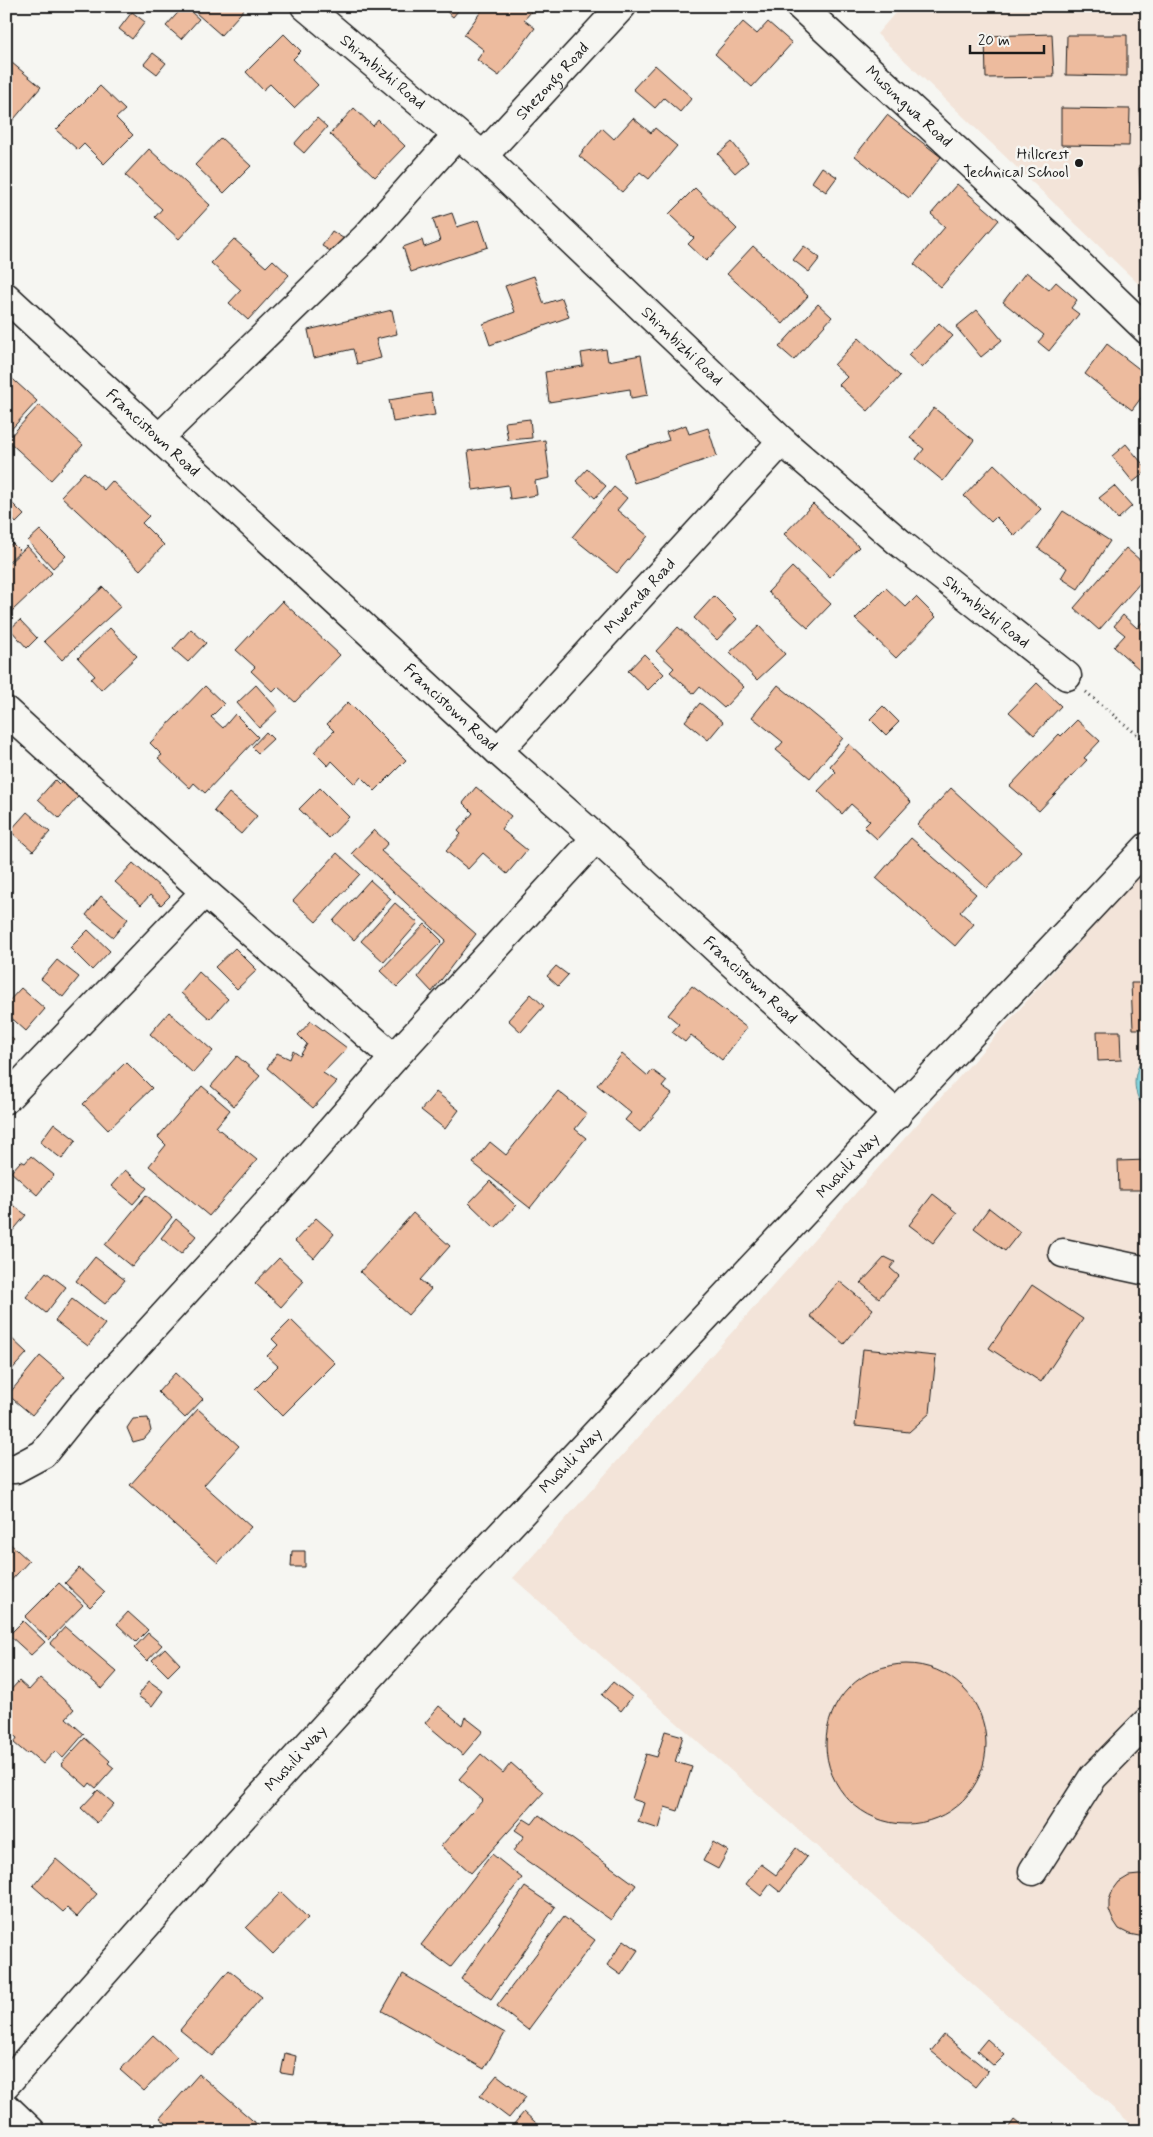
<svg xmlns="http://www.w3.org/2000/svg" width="1153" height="2137" viewBox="0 0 1153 2137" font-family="Mynerve,sans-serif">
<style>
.built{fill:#f3e4d9}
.water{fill:#83d3dc;stroke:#5a8a8f}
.building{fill:#edbb9e;stroke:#1c1c1c}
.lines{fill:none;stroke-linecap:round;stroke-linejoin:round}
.minor-casing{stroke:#1c1c1c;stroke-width:31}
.path{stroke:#1c1c1c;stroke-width:3;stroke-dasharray:1 4;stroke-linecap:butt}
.minor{stroke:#f6f6f2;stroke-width:28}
.poi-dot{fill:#1c1c1c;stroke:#f6f6f2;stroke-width:2}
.labels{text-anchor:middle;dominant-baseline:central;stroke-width:5;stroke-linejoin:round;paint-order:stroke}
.street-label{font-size:16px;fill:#1c1c1c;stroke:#f6f6f2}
.poi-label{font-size:16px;fill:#1c1c1c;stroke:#f6f6f2;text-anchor:end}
</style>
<rect width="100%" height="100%" fill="#f6f6f2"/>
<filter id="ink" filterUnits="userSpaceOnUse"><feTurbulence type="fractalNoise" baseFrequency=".02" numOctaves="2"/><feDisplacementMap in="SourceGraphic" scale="10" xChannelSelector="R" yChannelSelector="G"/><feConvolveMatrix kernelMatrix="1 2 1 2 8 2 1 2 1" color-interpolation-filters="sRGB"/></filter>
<g filter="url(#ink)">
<!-- built -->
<path class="built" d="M 901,6 L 1147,6 L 1147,292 L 877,34 Z
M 1147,866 L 1147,2131 L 1139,2131 L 513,1578 Z"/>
<!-- water -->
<path class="water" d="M 1147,1053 L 1147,1112 C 1131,1093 1131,1072 1147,1053 Z"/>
<!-- building -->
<path class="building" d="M 184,6 L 199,19 L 181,39 L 166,26 Z
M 188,6 L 247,6 L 221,35 Z
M 440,6 L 462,6 L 453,17 Z
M 485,6 L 523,6 L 531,12 L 524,20 L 535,28 L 499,76 L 477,60 L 484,50 L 464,35 Z
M 1068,6 L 1119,6 L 1119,9 L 1068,8 Z
M 132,12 L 145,22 L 132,39 L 119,29 Z
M 743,22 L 757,34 L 768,22 L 792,43 L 752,87 L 715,54 Z
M 1142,31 L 1147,31 L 1147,75 L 1141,75 Z
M 284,34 L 301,51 L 293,59 L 318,85 L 294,108 L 270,84 L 263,90 L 246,72 Z
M 1052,34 L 1054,77 L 986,78 L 985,36 Z
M 1067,35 L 1127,35 L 1127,76 L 1066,75 Z
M 153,53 L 166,63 L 157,74 L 144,64 Z
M 6,58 L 41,87 L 9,125 L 6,122 Z
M 655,65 L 692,98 L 680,112 L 664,98 L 655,108 L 633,89 Z
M 100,86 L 125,110 L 116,118 L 133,135 L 104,164 L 84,144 L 78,150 L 56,130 Z
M 354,108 L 373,126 L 378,120 L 405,146 L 375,177 L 330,134 Z
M 1061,108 L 1130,109 L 1129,146 L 1061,145 Z
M 887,115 L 941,157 L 909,198 L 855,156 Z
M 317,118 L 327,127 L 304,153 L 294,144 Z
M 633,118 L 651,133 L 655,128 L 677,146 L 649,179 L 640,172 L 622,192 L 579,156 L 602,128 L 614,139 Z
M 221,138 L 251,166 L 224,193 L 195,165 Z
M 732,142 L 748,162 L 735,173 L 718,154 Z
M 149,149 L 210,205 L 179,239 L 155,217 L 162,209 L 125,175 Z
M 1139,165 L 1147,165 L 1147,203 L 1140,203 Z
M 822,167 L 837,177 L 826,192 L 812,182 Z
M 957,184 L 999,220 L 941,287 L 914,264 L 945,227 L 931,214 Z
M 695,188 L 737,229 L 706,261 L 688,244 L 694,238 L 669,214 Z
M 452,213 L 457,227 L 479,220 L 488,247 L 411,272 L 403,247 L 422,240 L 424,247 L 440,241 L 433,219 Z
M 332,231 L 349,242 L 340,257 L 322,246 Z
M 234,239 L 266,267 L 273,260 L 289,275 L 248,320 L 229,303 L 241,290 L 211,263 Z
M 753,246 L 808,296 L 783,324 L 727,274 Z
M 804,246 L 820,258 L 809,272 L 793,260 Z
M 1026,272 L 1049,290 L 1056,282 L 1077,300 L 1071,308 L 1079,314 L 1049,351 L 1038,342 L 1044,335 L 1003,302 Z
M 534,276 L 544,304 L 562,298 L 569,317 L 490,345 L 483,324 L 515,312 L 505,286 Z
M 818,304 L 832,317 L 794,360 L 779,347 Z
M 392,310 L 397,334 L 376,339 L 381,358 L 357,364 L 353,349 L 314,358 L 308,330 Z
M 977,310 L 1002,340 L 981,357 L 956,327 Z
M 939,323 L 953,336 L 922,368 L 908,355 Z
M 859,338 L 900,376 L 868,411 L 839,385 L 847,377 L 834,365 Z
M 1107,344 L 1147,375 L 1147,390 L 1132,410 L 1085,374 Z
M 606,349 L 608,361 L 641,355 L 648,395 L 631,398 L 630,389 L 549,402 L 545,372 L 583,366 L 581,353 Z
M 6,373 L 37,401 L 6,435 Z
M 431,393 L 435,415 L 393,422 L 389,400 Z
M 39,405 L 83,445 L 51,480 L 7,440 Z
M 934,408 L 974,440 L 943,481 L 916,459 L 924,449 L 910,438 Z
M 530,419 L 532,438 L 508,440 L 505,422 Z
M 686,425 L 689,434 L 708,428 L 717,456 L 634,483 L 625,454 L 669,440 L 666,432 Z
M 545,440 L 550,478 L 535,481 L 537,495 L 510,499 L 508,485 L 473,490 L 468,451 Z
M 1126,444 L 1147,469 L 1147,471 L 1133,482 L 1112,456 Z
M 994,464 L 1041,509 L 1015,536 L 996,517 L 991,522 L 964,496 Z
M 587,469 L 606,486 L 595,498 L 576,481 Z
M 84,472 L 104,490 L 112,481 L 149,516 L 142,523 L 164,545 L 140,570 L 61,496 Z
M 1114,486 L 1132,506 L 1118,519 L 1099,498 Z
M 614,487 L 627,498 L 617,510 L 648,536 L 617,573 L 572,537 Z
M 12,503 L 24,515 L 16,523 L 6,512 L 6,508 Z
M 813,504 L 859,547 L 830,577 L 784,534 Z
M 1063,511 L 1110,541 L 1078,589 L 1061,578 L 1067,568 L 1038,548 Z
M 40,530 L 66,556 L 53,568 L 28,541 Z
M 12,543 L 20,551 L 6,564 L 6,549 Z
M 27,546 L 52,573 L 12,611 L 6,604 L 6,566 Z
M 1126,548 L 1147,566 L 1147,575 L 1099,630 L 1074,608 Z
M 792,567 L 831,604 L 808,628 L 768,592 Z
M 103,587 L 121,606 L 62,660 L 44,641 Z
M 886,588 L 906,607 L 916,597 L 936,617 L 896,658 L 855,619 Z
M 714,596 L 737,619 L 717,640 L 694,618 Z
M 282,601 L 340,655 L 295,702 L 278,687 L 273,692 L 251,671 L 255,667 L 236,650 Z
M 1123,615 L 1137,628 L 1147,617 L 1147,676 L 1114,647 L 1125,635 L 1114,626 Z
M 20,620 L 37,638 L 27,648 L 10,629 Z
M 759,626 L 785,654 L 757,680 L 730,652 Z
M 678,627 L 744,687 L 724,708 L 700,687 L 694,694 L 670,672 L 674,668 L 656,651 Z
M 110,628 L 137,656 L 101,690 L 91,679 L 95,676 L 78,658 Z
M 191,629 L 206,643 L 188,662 L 173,649 Z
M 644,654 L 664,674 L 648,690 L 628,671 Z
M 1037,683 L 1061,706 L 1034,735 L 1009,712 Z
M 256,685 L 278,710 L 259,728 L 237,703 Z
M 778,685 L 843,738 L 810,778 L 776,750 L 783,742 L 752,717 Z
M 205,686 L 224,704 L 211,717 L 223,728 L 235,714 L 258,737 L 205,793 L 194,783 L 190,788 L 158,758 L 162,755 L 150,743 Z
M 348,702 L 406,760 L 375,791 L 361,777 L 355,784 L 332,761 L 328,766 L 314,752 L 334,731 L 327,724 Z
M 700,703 L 723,722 L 708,740 L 685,721 Z
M 883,706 L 899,722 L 886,735 L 870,719 Z
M 1077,720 L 1100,741 L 1084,758 L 1087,760 L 1039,811 L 1010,786 L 1059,734 L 1061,736 Z
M 266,732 L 273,739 L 258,753 L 252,747 Z
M 849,744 L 911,802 L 877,839 L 864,827 L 870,821 L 851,804 L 842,814 L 818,791 L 836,772 L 830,766 Z
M 69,772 L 87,787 L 59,818 L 38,799 L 55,780 L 59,784 Z
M 476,787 L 511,816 L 501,829 L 527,850 L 507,874 L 483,853 L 468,869 L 446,851 L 461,834 L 458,831 L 473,813 L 463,803 Z
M 320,788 L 349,817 L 329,838 L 299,809 Z
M 951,788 L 1021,852 L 987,888 L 917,825 Z
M 229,793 L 257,816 L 241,834 L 214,811 Z
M 27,812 L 50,832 L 33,851 L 10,831 Z
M 374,830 L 388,843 L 381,851 L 476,934 L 432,992 L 418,977 L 446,940 L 352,853 Z
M 911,838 L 976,894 L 960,912 L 974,924 L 955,946 L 876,878 Z
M 6,853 L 14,860 L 6,869 Z
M 337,853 L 360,874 L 316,922 L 293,901 Z
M 133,863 L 170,896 L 161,905 L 150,895 L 141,905 L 115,882 Z
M 370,880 L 391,899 L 354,940 L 333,921 Z
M 101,896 L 128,919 L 113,937 L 86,915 Z
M 395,903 L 418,923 L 384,962 L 361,941 Z
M 425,924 L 442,941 L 397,987 L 380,971 Z
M 88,930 L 110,951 L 92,970 L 70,948 Z
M 235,948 L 257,970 L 237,989 L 215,967 Z
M 57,960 L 79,977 L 63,997 L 41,979 Z
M 556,966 L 568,975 L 558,986 L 547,976 Z
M 199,972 L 228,999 L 210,1019 L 181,993 Z
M 1131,983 L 1147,983 L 1147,1029 L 1133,1029 Z
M 692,986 L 747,1028 L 722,1060 L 691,1035 L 685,1042 L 672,1032 L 679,1024 L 668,1015 Z
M 21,988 L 45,1009 L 26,1031 L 6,1013 L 6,1004 Z
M 531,994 L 544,1006 L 521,1032 L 508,1020 Z
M 169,1012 L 213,1051 L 193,1073 L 150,1034 Z
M 311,1021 L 347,1048 L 323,1073 L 337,1082 L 313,1108 L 267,1068 L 277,1053 L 290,1059 L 293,1051 L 300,1056 L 307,1044 L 298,1035 Z
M 1097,1031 L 1120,1031 L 1121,1060 L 1098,1061 Z
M 6,1033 L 14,1040 L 6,1049 Z
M 622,1054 L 648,1076 L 652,1070 L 667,1081 L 662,1087 L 672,1094 L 640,1132 L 625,1120 L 631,1113 L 597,1085 Z
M 237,1056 L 260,1076 L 234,1106 L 211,1086 Z
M 126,1062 L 152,1088 L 108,1130 L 83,1104 Z
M 202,1086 L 230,1110 L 216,1127 L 257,1160 L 209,1216 L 149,1166 L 166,1145 L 158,1137 Z
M 558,1091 L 587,1114 L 575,1129 L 586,1138 L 530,1208 L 473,1163 L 490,1142 L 506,1155 Z
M 436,1092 L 459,1110 L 445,1129 L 421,1110 Z
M 54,1123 L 76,1140 L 62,1159 L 40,1142 Z
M 31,1156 L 54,1175 L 37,1195 L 11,1172 L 21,1161 L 25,1163 Z
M 1147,1160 L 1147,1190 L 1119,1190 L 1118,1161 Z
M 125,1170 L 147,1188 L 133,1204 L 111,1186 Z
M 490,1181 L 516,1206 L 495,1228 L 469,1203 Z
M 933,1194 L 957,1213 L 933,1243 L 909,1225 Z
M 146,1195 L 172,1217 L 132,1267 L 105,1245 Z
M 6,1199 L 26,1215 L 11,1233 L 6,1229 Z
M 989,1208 L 1020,1232 L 1005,1251 L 974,1228 Z
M 413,1213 L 450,1246 L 420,1280 L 431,1289 L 408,1315 L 360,1272 Z
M 316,1218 L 334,1234 L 314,1258 L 295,1241 Z
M 176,1219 L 196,1236 L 181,1254 L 161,1238 Z
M 95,1257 L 125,1280 L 105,1304 L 76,1281 Z
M 885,1257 L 895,1262 L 890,1268 L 899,1276 L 879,1298 L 861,1283 Z
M 279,1258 L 304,1281 L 281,1307 L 255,1283 Z
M 46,1272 L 66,1287 L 46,1313 L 26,1297 Z
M 839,1281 L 873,1309 L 844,1344 L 810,1316 Z
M 1032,1285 L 1083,1319 L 1041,1382 L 989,1348 Z
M 72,1299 L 105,1324 L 88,1346 L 55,1321 Z
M 291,1320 L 335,1363 L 282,1416 L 255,1389 L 278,1366 L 267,1356 L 278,1345 L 272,1339 Z
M 8,1335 L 27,1353 L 6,1376 L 6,1336 Z
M 863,1349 L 936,1356 L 930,1413 L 909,1432 L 855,1426 Z
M 40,1356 L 65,1377 L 32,1415 L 8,1395 Z
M 175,1373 L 203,1399 L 185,1418 L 158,1392 Z
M 198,1409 L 239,1446 L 204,1485 L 251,1527 L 218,1563 L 130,1485 Z
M 148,1418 L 151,1431 L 144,1439 L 133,1442 L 127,1428 L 133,1419 Z
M 6,1540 L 29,1561 L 6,1586 Z
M 292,1551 L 305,1551 L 305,1567 L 291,1567 Z
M 79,1568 L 105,1592 L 90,1607 L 65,1583 Z
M 59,1583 L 83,1605 L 49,1640 L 25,1617 Z
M 128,1612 L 148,1630 L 136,1642 L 117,1624 Z
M 23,1621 L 45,1642 L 31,1655 L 9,1635 Z
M 65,1627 L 117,1672 L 102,1689 L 50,1644 Z
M 148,1633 L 162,1645 L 147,1661 L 134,1648 Z
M 165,1648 L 180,1664 L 168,1676 L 152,1660 Z
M826 1744a80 80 0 1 1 160 0a80 80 0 1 1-160 0Z
M 40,1678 L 74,1709 L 66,1718 L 84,1734 L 63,1758 L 55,1751 L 43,1764 L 29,1752 L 27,1754 L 14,1743 L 17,1738 L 6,1729 L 6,1695 L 19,1681 L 29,1690 Z
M 149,1681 L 163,1691 L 152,1706 L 138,1696 Z
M 613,1682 L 632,1697 L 621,1711 L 602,1695 Z
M 439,1706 L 462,1725 L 465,1717 L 483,1731 L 463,1755 L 425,1723 Z
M 665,1731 L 683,1736 L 675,1762 L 692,1767 L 678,1811 L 665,1807 L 659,1829 L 638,1822 L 644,1803 L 632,1799 L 646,1754 L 657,1757 Z
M 85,1738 L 110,1761 L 108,1763 L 114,1768 L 96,1788 L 90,1783 L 87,1787 L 61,1764 Z
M 481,1754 L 503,1773 L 511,1763 L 544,1792 L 471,1873 L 441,1846 L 483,1800 L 459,1779 Z
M 98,1790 L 114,1804 L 97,1823 L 81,1808 Z
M 539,1815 L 636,1885 L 611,1920 L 513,1851 L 524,1836 L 515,1830 L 524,1819 L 532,1824 Z
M 713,1842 L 728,1851 L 718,1869 L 703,1861 Z
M 796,1848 L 807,1857 L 780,1892 L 770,1884 L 761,1896 L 746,1884 L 761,1864 L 776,1875 Z
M 492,1854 L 522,1878 L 451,1967 L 421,1945 Z
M 56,1859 L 97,1894 L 77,1917 L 67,1908 L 63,1912 L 33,1886 Z
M 1139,1875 L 1147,1876 L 1147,1935 L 1139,1936 L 1129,1934 L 1119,1929 L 1113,1920 L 1109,1910 L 1109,1900 L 1113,1890 L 1119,1882 L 1129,1876 Z
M 525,1887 L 555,1907 L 491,1999 L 461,1979 Z
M 281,1892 L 308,1918 L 273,1954 L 246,1928 Z
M 564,1917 L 595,1940 L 528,2030 L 497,2006 Z
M 624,1940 L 638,1950 L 621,1975 L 607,1965 Z
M 229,1970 L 262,1997 L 212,2056 L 180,2030 Z
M 403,1974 L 505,2033 L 484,2069 L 382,2011 Z
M 153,2035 L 177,2057 L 144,2091 L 120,2070 Z
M 944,2035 L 988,2071 L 975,2087 L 931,2051 Z
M 987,2039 L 1005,2055 L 994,2066 L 977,2051 Z
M 285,2053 L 296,2056 L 293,2075 L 281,2073 Z
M 199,2074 L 259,2126 L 255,2131 L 175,2131 L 160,2118 Z
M 497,2075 L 526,2097 L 509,2118 L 480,2096 Z
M 524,2112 L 545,2131 L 508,2131 Z
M 1014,2120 L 1028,2131 L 1006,2131 Z
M 381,2126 L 387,2131 L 377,2131 Z"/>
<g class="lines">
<!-- minor casing -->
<g class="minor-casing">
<g id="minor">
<path id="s1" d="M 305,6 L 483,156 L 782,441 L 900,543 L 1067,676"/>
<path id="s2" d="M 800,6 L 1058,244 L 1147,330"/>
<path id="s3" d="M 483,156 L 622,6"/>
<path id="s4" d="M 6,297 L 498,751 L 596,838 L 897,1115"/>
<path d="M 159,438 L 366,237 L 457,135"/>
<path d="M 6,711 L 205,892 L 394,1058"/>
<path id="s5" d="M 498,751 L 782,441"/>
<path d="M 6,1099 L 205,892"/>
<path d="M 1063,1253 L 1147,1271"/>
<path d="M 6,1469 L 15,1469 L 43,1454 L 84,1403 L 292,1175 L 394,1058 L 596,838"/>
<path d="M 1033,1871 L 1093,1777 L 1147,1722"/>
<path id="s6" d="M 6,2084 L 216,1846 L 449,1590 L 1147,847"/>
<path d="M 6,2107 L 31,2131"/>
</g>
</g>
<!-- path -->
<path class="path" d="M 1086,692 L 1147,743"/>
<!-- minor -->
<use href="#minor" class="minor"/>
</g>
</g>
<!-- markers -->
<circle class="poi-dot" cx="1079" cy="163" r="5"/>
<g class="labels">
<!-- street labels -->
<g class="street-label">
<text stroke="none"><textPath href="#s1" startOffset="102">Shimbizhi Road</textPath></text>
<text stroke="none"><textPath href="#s3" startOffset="102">Shezongo Road</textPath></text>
<text stroke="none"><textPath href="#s2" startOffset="148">Musungwa Road</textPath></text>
<text stroke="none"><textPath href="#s1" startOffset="508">Shimbizhi Road</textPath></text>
<text stroke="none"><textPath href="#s4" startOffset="200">Francistown Road</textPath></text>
<text stroke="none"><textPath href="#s5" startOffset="210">Mwenda Road</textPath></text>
<text stroke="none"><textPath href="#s1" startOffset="912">Shimbizhi Road</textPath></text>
<text stroke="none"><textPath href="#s4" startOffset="605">Francistown Road</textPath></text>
<text stroke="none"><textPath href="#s4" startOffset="1010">Francistown Road</textPath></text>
<text stroke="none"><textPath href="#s6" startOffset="1246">Mushili Way</textPath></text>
<text stroke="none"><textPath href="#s6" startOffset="841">Mushili Way</textPath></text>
<text stroke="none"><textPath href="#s6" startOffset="436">Mushili Way</textPath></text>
</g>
<!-- poi labels -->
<g class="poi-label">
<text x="1069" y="154">Hillcrest<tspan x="1069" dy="18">Technical School</tspan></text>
</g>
</g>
<!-- margin -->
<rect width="1153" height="2137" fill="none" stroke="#f6f6f2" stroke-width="25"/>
<rect x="12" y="12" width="1128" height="2112" fill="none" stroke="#1c1c1c" stroke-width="2" filter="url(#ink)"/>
<!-- scale -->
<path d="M970 45v8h74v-8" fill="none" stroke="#1c1c1c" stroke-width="2.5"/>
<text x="978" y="45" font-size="15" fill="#1c1c1c" stroke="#f6f6f2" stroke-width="4" paint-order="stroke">20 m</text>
</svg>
